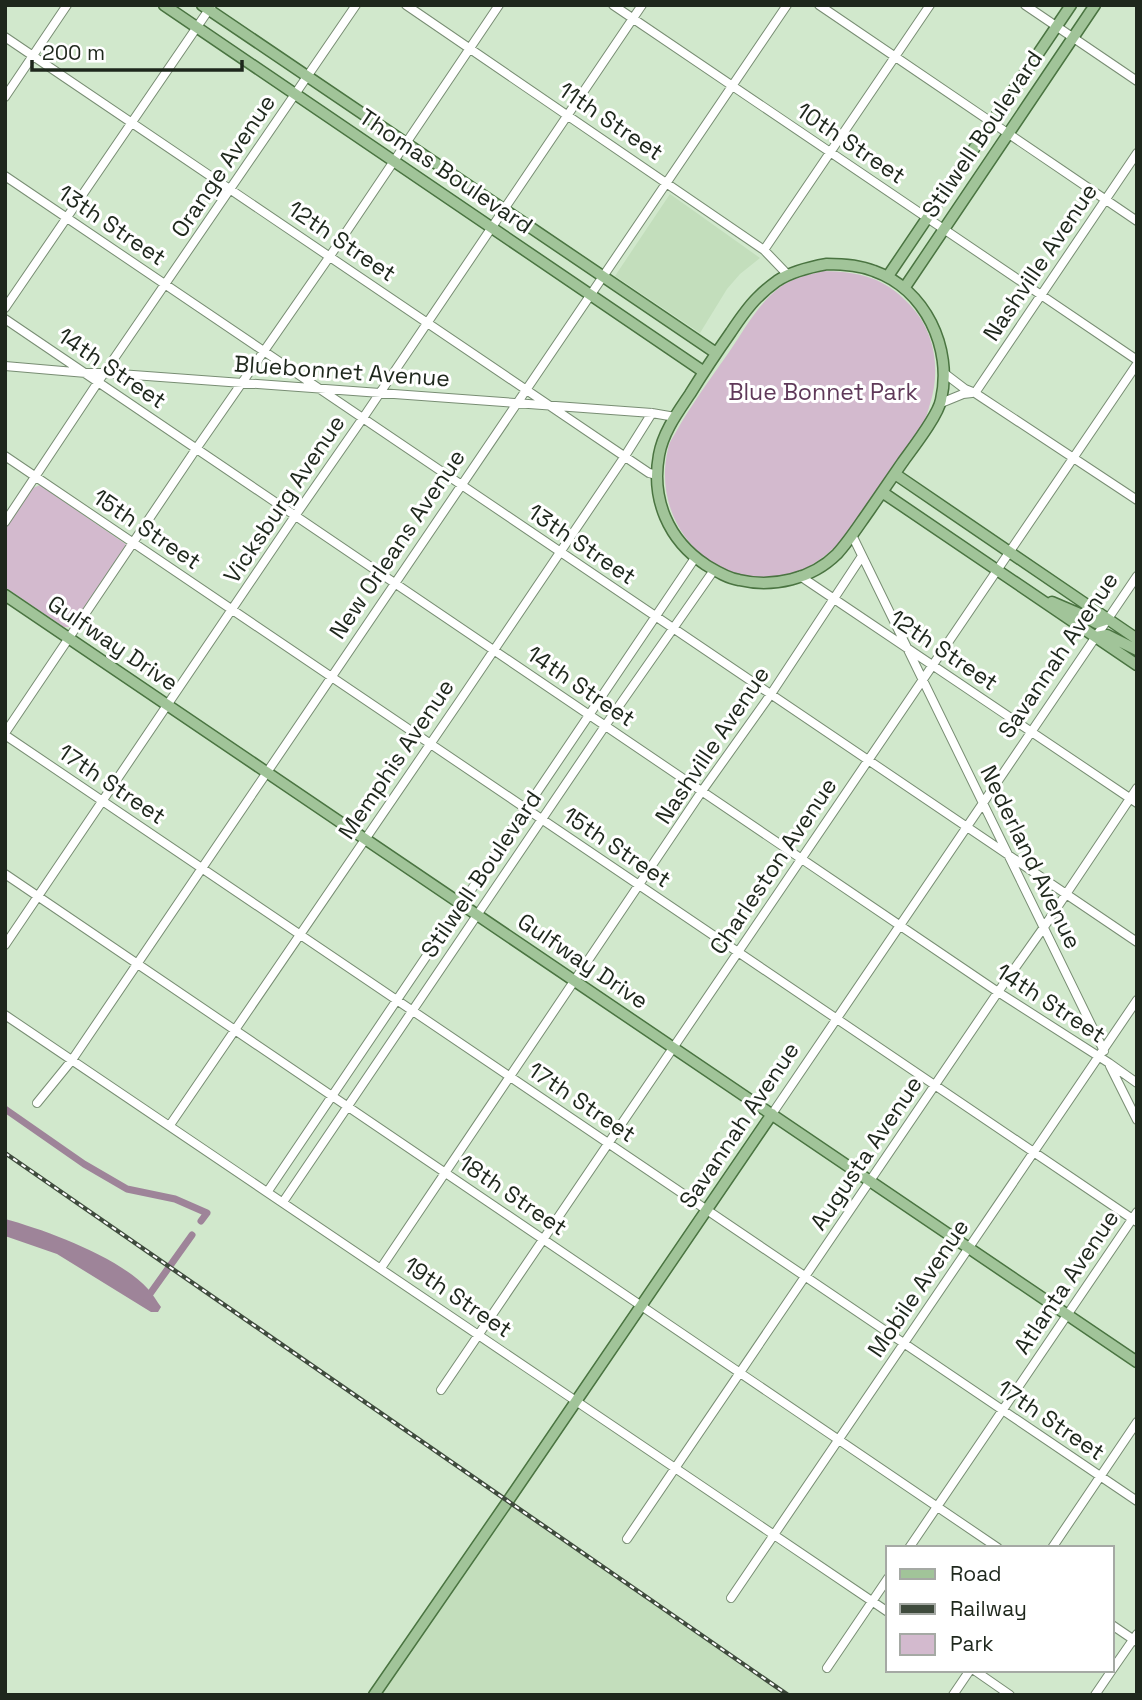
<svg xmlns="http://www.w3.org/2000/svg" width="1142" height="1700" viewBox="0 0 1142 1700" font-family="'Space Grotesk',sans-serif">
<style>
.built{fill:#c3debc}
.green{fill:#d3bace}
.water{fill:#9e8499}
.lines{fill:none;stroke-linecap:round;stroke-linejoin:round}
.canal{stroke:#9e8499;stroke-width:7}
.minor-casing{stroke:#788d73;stroke-width:10}
.major-casing{stroke:#4a7441;stroke-width:13}
.minor{stroke:#fff;stroke-width:8}
.major{stroke:#a1c499;stroke-width:10}
.rail-casing{stroke:#3f4b3d;stroke-width:4.5}
.rail{stroke:#fff;stroke-width:2;stroke-dasharray:5;stroke-linecap:butt}
.labels{text-anchor:middle;dominant-baseline:central;stroke-width:6;stroke-linejoin:round;paint-order:stroke}
.street-label{font-size:23px;fill:#1e271c;stroke:#fff}
.park-label{font-size:23px;fill:#5f3959;stroke:#fff}
</style>
<rect width="100%" height="100%" fill="#d1e8cc"/>
<!-- built -->
<path class="built" d="M 670,194 L 760,258 L 740,274 L 727,289 L 700,333 L 615,276 Z
M 508,1501 L 727,1652 L 793,1695 L 374,1695 Z"/>
<!-- green -->
<path class="green" d="M 823,271 C 860,272 884,277 910,305 C 935,331 941,370 930,404 C 928,411 926,418 923,424 C 913,441 900,457 889,472 C 873,496 856,519 840,542 C 824,558 804,573 781,577 C 707,587 651,520 668,449 C 669,442 674,436 677,430 C 692,404 710,379 727,355 C 743,332 757,305 779,288 C 792,278 808,275 823,271 Z
M 40,485 L 127,545 L 72,627 L 64,627 L 5,587 L 5,529 L 33,488 Z"/>
<!-- water -->
<path class="water" d="M 5,1219 C 46,1230 119,1257 148,1289 C 153,1294 157,1302 161,1307 L 158,1312 L 151,1312 L 57,1254 L 5,1236 Z"/>
<g class="lines">
<!-- canal -->
<path class="canal" d="M 5,1109 L 84,1164 L 127,1189 L 175,1199 L 207,1213 L 201,1221
M 147,1298 L 192,1235"/>
<!-- minor casing -->
<g class="minor-casing">
<path id="minor" d="M 406,5 L 764,250 L 788,275
M 613,5 L 1137,360
M 819,5 L 1137,221
M 1025,5 L 1137,81
M 5,37 L 649,473 L 657,475
M 5,97 L 67,5
M 5,176 L 1137,942
M 764,250 L 930,5
M 5,308 L 212,5
M 5,319 L 998,992 L 1109,1063 L 1137,1083
M 5,366 L 86,373 L 106,373 L 652,413 L 675,417
M 944,373 L 965,389 L 975,393 L 1137,500
M 975,393 L 1137,153
M 941,403 L 963,394 L 972,393
M 5,456 L 1137,1222
M 5,522 L 98,382 L 356,5
M 852,535 L 1104,1051
M 800,576 L 1137,803
M 5,733 L 196,449 L 330,256 L 499,5
M 5,735 L 1137,1501
M 5,874 L 998,1548
M 5,945 L 295,516 L 363,418 L 642,5
M 5,1015 L 888,1612
M 1110,1066 L 1137,1120
M 37,1103 L 72,1060 C 310,708 548,356 787,5
M 772,1114 L 1137,576
M 170,1125 L 461,699 L 625,456 L 652,413
M 268,1191 L 695,558
M 283,1202 L 605,726 L 714,570
M 381,1268 L 702,791 L 771,694 L 862,556
M 441,1390 L 1137,364
M 627,1539 L 998,992 L 1044,927 L 1137,788
M 909,1548 L 1137,1212
M 1052,1548 L 1137,1422
M 731,1598 L 1137,1000
M 1112,1625 L 1137,1642
M 827,1668 L 888,1578
M 974,1670 L 1010,1695
M 1112,1670 L 1137,1634
M 953,1695 L 970,1670
M 1095,1695 L 1112,1670"/>
</g>
<!-- major casing -->
<g class="major-casing">
<path id="major" d="M 164,5 L 704,372
M 202,5 L 716,353
M 827,264 C 843,264 859,265 874,271 C 925,289 953,348 941,400 C 938,416 912,449 902,463 C 891,479 880,495 869,511 C 859,525 849,541 837,554 C 812,579 773,588 739,580 C 727,578 716,571 706,565 C 668,540 651,499 659,455 C 663,432 678,412 690,394 C 703,373 717,352 731,332 C 739,320 747,308 757,298 C 763,292 770,286 777,281 C 792,271 810,267 827,264 Z
M 888,276 L 1071,5
M 905,287 L 1095,5
M 895,474 L 1137,639
M 882,492 L 1137,665
M 5,595 L 1137,1362
M 1052,602 L 1080,614 L 1096,623 L 1108,619
M 1096,637 L 1107,635 L 1137,650
M 374,1695 L 508,1501 L 772,1114"/>
</g>
<!-- minor -->
<use href="#minor" class="minor"/>
<!-- major -->
<use href="#major" class="major"/>
<!-- rail casing -->
<g class="rail-casing">
<path id="rail" d="M 5,1153 L 788,1695"/>
</g>
<!-- rail -->
<use href="#rail" class="rail"/>
</g>
<g class="labels">
<!-- street labels -->
<g class="street-label">
<text transform="translate(611 121) rotate(34)">11th Street</text>
<text transform="translate(982 134) rotate(-56)">Stilwell Boulevard</text>
<text transform="translate(851 143) rotate(34)">10th Street</text>
<text transform="translate(223 166) rotate(-56)">Orange Avenue</text>
<text transform="translate(446 171) rotate(34)">Thomas Boulevard</text>
<text transform="translate(112 225) rotate(34)">13th Street</text>
<text transform="translate(342 241) rotate(34)">12th Street</text>
<text transform="translate(1040 262) rotate(-56)">Nashville Avenue</text>
<text transform="translate(112 368) rotate(34)">14th Street</text>
<text transform="translate(342 371) rotate(4)">Bluebonnet Avenue</text>
<text transform="translate(284 499) rotate(-56)">Vicksburg Avenue</text>
<text transform="translate(147 529) rotate(34)">15th Street</text>
<text transform="translate(397 544) rotate(-56)">New Orleans Avenue</text>
<text transform="translate(582 544) rotate(34)">13th Street</text>
<text transform="translate(113 643) rotate(34)">Gulfway Drive</text>
<text transform="translate(944 650) rotate(34)">12th Street</text>
<text transform="translate(1058 655) rotate(-56)">Savannah Avenue</text>
<text transform="translate(581 686) rotate(34)">14th Street</text>
<text transform="translate(712 745) rotate(-56)">Nashville Avenue</text>
<text transform="translate(396 759) rotate(-56)">Memphis Avenue</text>
<text transform="translate(112 784) rotate(34)">17th Street</text>
<text transform="translate(617 847) rotate(34)">15th Street</text>
<text transform="translate(1031 857) rotate(64)">Nederland Avenue</text>
<text transform="translate(773 866) rotate(-56)">Charleston Avenue</text>
<text transform="translate(481 874) rotate(-56)">Stilwell Boulevard</text>
<text transform="translate(583 961) rotate(34)">Gulfway Drive</text>
<text transform="translate(1051 1003) rotate(33)">14th Street</text>
<text transform="translate(582 1102) rotate(34)">17th Street</text>
<text transform="translate(739 1125) rotate(-56)">Savannah Avenue</text>
<text transform="translate(866 1153) rotate(-56)">Augusta Avenue</text>
<text transform="translate(513 1195) rotate(34)">18th Street</text>
<text transform="translate(1066 1282) rotate(-56)">Atlanta Avenue</text>
<text transform="translate(918 1288) rotate(-56)">Mobile Avenue</text>
<text transform="translate(458 1297) rotate(34)">19th Street</text>
<text transform="translate(1051 1420) rotate(34)">17th Street</text>
</g>
<!-- park labels -->
<g class="park-label">
<text x="823" y="392">Blue Bonnet Park</text>
</g>
</g>
<!-- border -->
<rect width="1142" height="1700" fill="none" stroke="#1e271c" stroke-width="14"/>
<!-- legend -->
<rect x="886" y="1546" width="228" height="126" fill="#ffffff" stroke="#a5a9a4" stroke-width="2"/>
<rect x="900" y="1569" width="35" height="10" fill="#a1c499" stroke="#a5a9a4" stroke-width="2"/>
<text x="950" y="1581" font-size="21" fill="#1e271c">Road</text>
<rect x="900" y="1604" width="35" height="10" fill="#3f4b3d" stroke="#a5a9a4" stroke-width="2"/>
<text x="950" y="1616" font-size="21" fill="#1e271c">Railway</text>
<rect x="900" y="1634" width="35" height="21" fill="#d3bace" stroke="#a5a9a4" stroke-width="2"/>
<text x="950" y="1651" font-size="21" fill="#1e271c">Park</text>
<!-- scale -->
<path d="M32 60v10h210v-10" fill="none" stroke="#1e271c" stroke-width="3.5"/>
<text x="42" y="60" font-size="21" fill="#1e271c" stroke="#ffffff" stroke-width="5" paint-order="stroke">200 m</text>
</svg>
